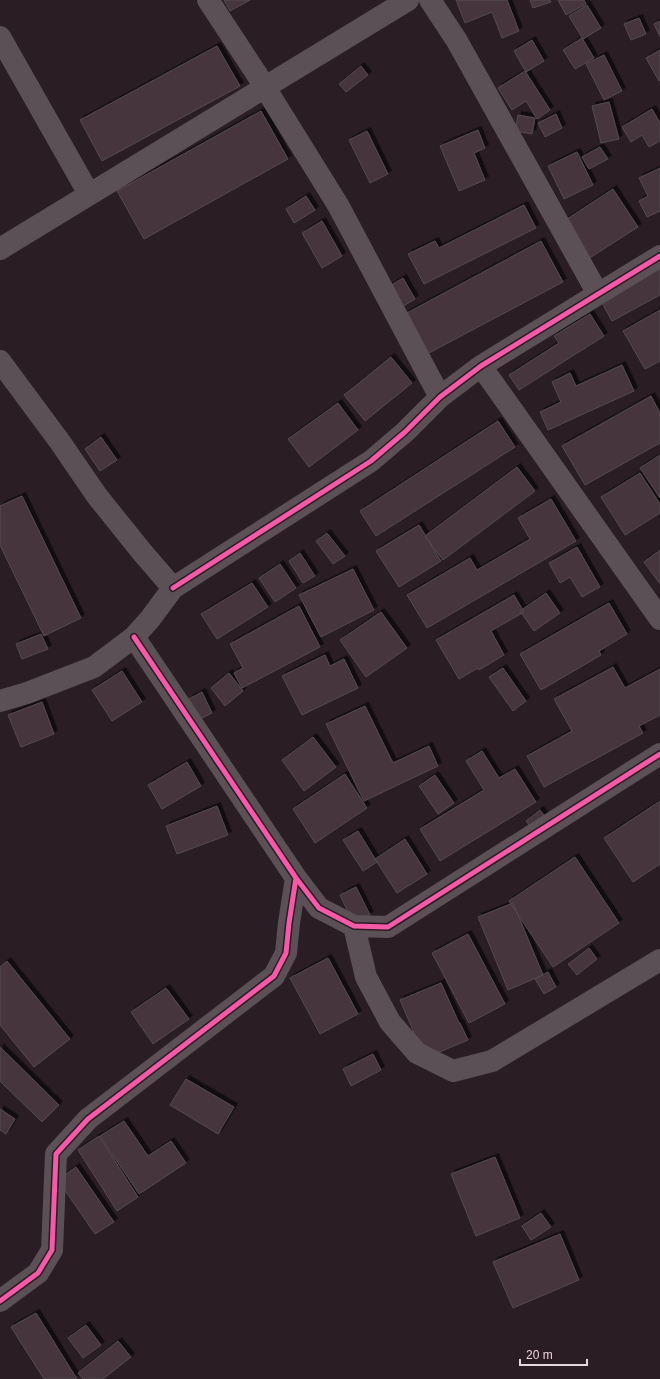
<svg xmlns="http://www.w3.org/2000/svg" width="660" height="1379" viewBox="0 0 660 1379" font-family="Arial,sans-serif">
<style>
.building{fill:#46363e;stroke:#544a4e;filter:url(#shadow)}
.lines{fill:none;stroke-linecap:round;stroke-linejoin:round}
.minor{stroke:#5b5055;stroke-width:22}
.cycleway-casing{stroke:#2e1a23;stroke-width:8}
.cycleway{stroke:#f35aa7;stroke-width:5}
</style>
<defs>
<filter id="shadow"><feDropShadow dx="3.5" dy="-3.5" stdDeviation="0" flood-color="#0009"/></filter>
</defs>
<rect width="100%" height="100%" fill="#2a1e24"/>
<!-- building -->
<path class="building" d="M 224,0 L 250,0 L 230,11 Z
M 456,0 L 507,0 L 519,31 L 502,38 L 492,12 L 465,23 Z
M 530,0 L 550,0 L 551,2 L 533,8 Z
M 558,0 L 584,0 L 586,4 L 566,15 Z
M 587,5 L 601,28 L 583,39 L 569,16 Z
M 639,18 L 646,34 L 631,40 L 624,24 Z
M 660,21 L 660,37 L 654,24 Z
M 582,38 L 594,58 L 575,69 L 563,50 Z
M 532,40 L 544,61 L 526,72 L 514,51 Z
M 217,46 L 240,86 L 102,161 L 80,120 Z
M 660,50 L 660,80 L 659,81 L 646,58 Z
M 604,55 L 622,91 L 604,100 L 586,64 Z
M 361,66 L 368,75 L 346,92 L 339,84 Z
M 525,71 L 550,110 L 537,119 L 526,101 L 512,110 L 498,88 Z
M 609,102 L 619,139 L 601,143 L 592,106 Z
M 652,109 L 660,123 L 660,141 L 649,147 L 642,135 L 631,142 L 622,127 Z
M 261,111 L 288,159 L 144,239 L 117,191 Z
M 556,114 L 562,128 L 545,137 L 538,123 Z
M 518,115 L 535,118 L 532,134 L 515,131 Z
M 478,130 L 485,148 L 474,153 L 485,180 L 459,191 L 440,146 Z
M 367,131 L 388,174 L 370,183 L 349,140 Z
M 600,147 L 608,159 L 589,169 L 582,157 Z
M 577,152 L 593,185 L 564,199 L 548,166 Z
M 660,168 L 660,211 L 647,217 L 639,201 L 648,196 L 639,178 Z
M 613,189 L 638,227 L 588,259 L 564,221 Z
M 306,196 L 315,210 L 294,223 L 286,209 Z
M 524,205 L 536,228 L 424,284 L 408,254 L 435,241 L 439,248 Z
M 322,221 L 342,256 L 322,268 L 302,233 Z
M 541,241 L 563,282 L 427,354 L 405,314 Z
M 660,269 L 660,295 L 612,321 L 601,301 Z
M 403,278 L 415,299 L 400,308 L 388,287 Z
M 660,310 L 660,361 L 645,369 L 623,331 Z
M 590,314 L 604,336 L 519,390 L 509,375 L 559,343 L 554,336 Z
M 391,357 L 412,383 L 365,421 L 344,395 Z
M 622,365 L 634,391 L 548,430 L 540,412 L 561,402 L 552,382 L 570,373 L 576,386 Z
M 651,396 L 660,413 L 660,443 L 585,485 L 562,446 Z
M 338,403 L 358,430 L 309,467 L 288,439 Z
M 498,421 L 515,447 L 376,536 L 360,511 Z
M 101,437 L 117,460 L 100,471 L 85,449 Z
M 660,455 L 660,498 L 640,468 Z
M 517,467 L 535,491 L 443,560 L 425,536 Z
M 640,473 L 660,504 L 660,513 L 625,535 L 601,497 Z
M 22,496 L 81,618 L 44,636 L 0,545 L 0,506 Z
M 551,499 L 576,541 L 427,628 L 407,595 L 470,558 L 477,570 L 530,539 L 518,518 Z
M 419,525 L 441,561 L 399,587 L 376,551 Z
M 327,533 L 345,556 L 333,564 L 316,541 Z
M 577,547 L 600,587 L 582,597 L 570,577 L 560,583 L 549,563 Z
M 660,550 L 660,584 L 644,562 Z
M 300,553 L 315,576 L 303,583 L 289,561 Z
M 280,564 L 296,588 L 275,602 L 259,578 Z
M 353,569 L 374,610 L 321,637 L 299,595 Z
M 252,583 L 268,607 L 217,639 L 201,614 Z
M 546,593 L 560,613 L 534,631 L 520,611 Z
M 514,595 L 524,612 L 491,631 L 504,655 L 479,670 L 478,668 L 459,679 L 436,640 Z
M 609,603 L 627,634 L 599,651 L 601,655 L 541,690 L 520,654 Z
M 299,606 L 320,647 L 242,688 L 234,673 L 243,668 L 230,644 Z
M 381,612 L 407,648 L 366,677 L 340,640 Z
M 41,634 L 48,649 L 22,659 L 16,644 Z
M 325,655 L 330,666 L 344,659 L 358,688 L 302,715 L 282,676 Z
M 613,667 L 625,688 L 660,669 L 660,715 L 639,726 L 643,733 L 544,787 L 527,756 L 572,731 L 554,699 Z
M 503,668 L 526,701 L 513,711 L 489,677 Z
M 122,671 L 142,702 L 112,721 L 92,690 Z
M 229,673 L 243,691 L 225,706 L 211,688 Z
M 202,692 L 212,713 L 200,719 L 189,699 Z
M 42,702 L 54,734 L 21,747 L 8,715 Z
M 365,706 L 393,763 L 429,746 L 438,766 L 364,801 L 326,724 Z
M 313,737 L 336,767 L 304,791 L 282,760 Z
M 482,751 L 499,778 L 515,769 L 536,802 L 440,861 L 420,829 L 484,790 L 466,761 Z
M 187,762 L 201,786 L 162,809 L 148,785 Z
M 345,774 L 367,808 L 315,843 L 293,809 Z
M 435,775 L 454,803 L 438,814 L 419,786 Z
M 660,801 L 660,864 L 633,882 L 604,838 Z
M 217,806 L 228,835 L 177,854 L 166,826 Z
M 540,810 L 552,825 L 538,837 L 526,821 Z
M 358,831 L 377,862 L 363,871 L 343,840 Z
M 405,839 L 427,874 L 397,893 L 375,859 Z
M 575,857 L 619,923 L 553,967 L 509,901 Z
M 356,887 L 370,915 L 353,923 L 340,895 Z
M 513,903 L 543,975 L 508,990 L 478,917 Z
M 468,934 L 505,1004 L 469,1023 L 432,953 Z
M 589,948 L 597,959 L 577,975 L 568,964 Z
M 328,958 L 358,1014 L 320,1034 L 290,978 Z
M 7,961 L 70,1039 L 34,1067 L 0,1025 L 0,967 Z
M 548,972 L 556,987 L 544,994 L 535,979 Z
M 441,983 L 459,1023 L 460,1023 L 468,1040 L 425,1058 L 400,1000 Z
M 166,988 L 189,1019 L 153,1044 L 131,1012 Z
M 0,1047 L 59,1105 L 42,1122 L 0,1081 Z
M 373,1054 L 381,1070 L 351,1086 L 343,1069 Z
M 186,1079 L 234,1107 L 218,1134 L 170,1105 Z
M 0,1109 L 15,1119 L 6,1134 L 0,1130 Z
M 124,1121 L 148,1156 L 171,1141 L 186,1163 L 139,1194 L 100,1136 Z
M 99,1136 L 138,1197 L 117,1211 L 78,1150 Z
M 495,1157 L 520,1218 L 476,1236 L 451,1174 Z
M 76,1167 L 114,1222 L 95,1234 L 58,1180 Z
M 541,1213 L 551,1227 L 531,1240 L 522,1226 Z
M 560,1234 L 579,1280 L 513,1308 L 493,1262 Z
M 36,1313 L 77,1379 L 44,1379 L 11,1327 Z
M 86,1325 L 101,1345 L 83,1358 L 68,1338 Z
M 118,1341 L 131,1357 L 103,1379 L 83,1379 L 78,1373 Z"/>
<g class="lines">
<!-- minor -->
<path class="minor" d="M 208,0 L 256,73 L 338,205 L 440,397
M 430,0 L 457,41 L 598,294
M 0,37 L 89,194
M 0,249 L 408,0
M 0,361 L 60,442 L 97,496 L 142,552 L 173,588 L 150,619 L 134,637 L 94,667 L 27,693 L 0,701
M 481,366 L 660,619
M 173,588 L 371,461 L 405,432 L 440,397 L 481,366 L 660,256
M 134,637 L 296,878 L 319,908 L 354,926 L 388,927 L 660,754
M 354,926 L 366,977 L 390,1022 L 417,1053 L 453,1071 L 492,1061 L 660,960
M 0,1301 L 38,1273 L 52,1250 L 56,1154 L 88,1119 L 274,976 L 286,953 L 289,923 L 296,878"/>
<!-- cycleway casing -->
<g class="cycleway-casing">
<path id="cycleway" d="M 173,588 L 371,461 L 405,432 L 440,397 L 481,366 L 660,256
M 134,637 L 296,878 L 319,908 L 354,926 L 388,927 L 660,754
M 0,1301 L 38,1273 L 52,1250 L 56,1154 L 88,1119 L 274,976 L 286,953 L 289,923 L 296,878"/>
</g>
<!-- cycleway -->
<use href="#cycleway" class="cycleway"/>
</g>
<!-- scale -->
<path d="M520 1359v6h67v-6" fill="none" stroke="#e5d7dc" stroke-width="2"/>
<text x="526" y="1359" font-size="12" fill="#e5d7dc" stroke="#2e1a23" stroke-width="3" paint-order="stroke">20 m</text>
</svg>
